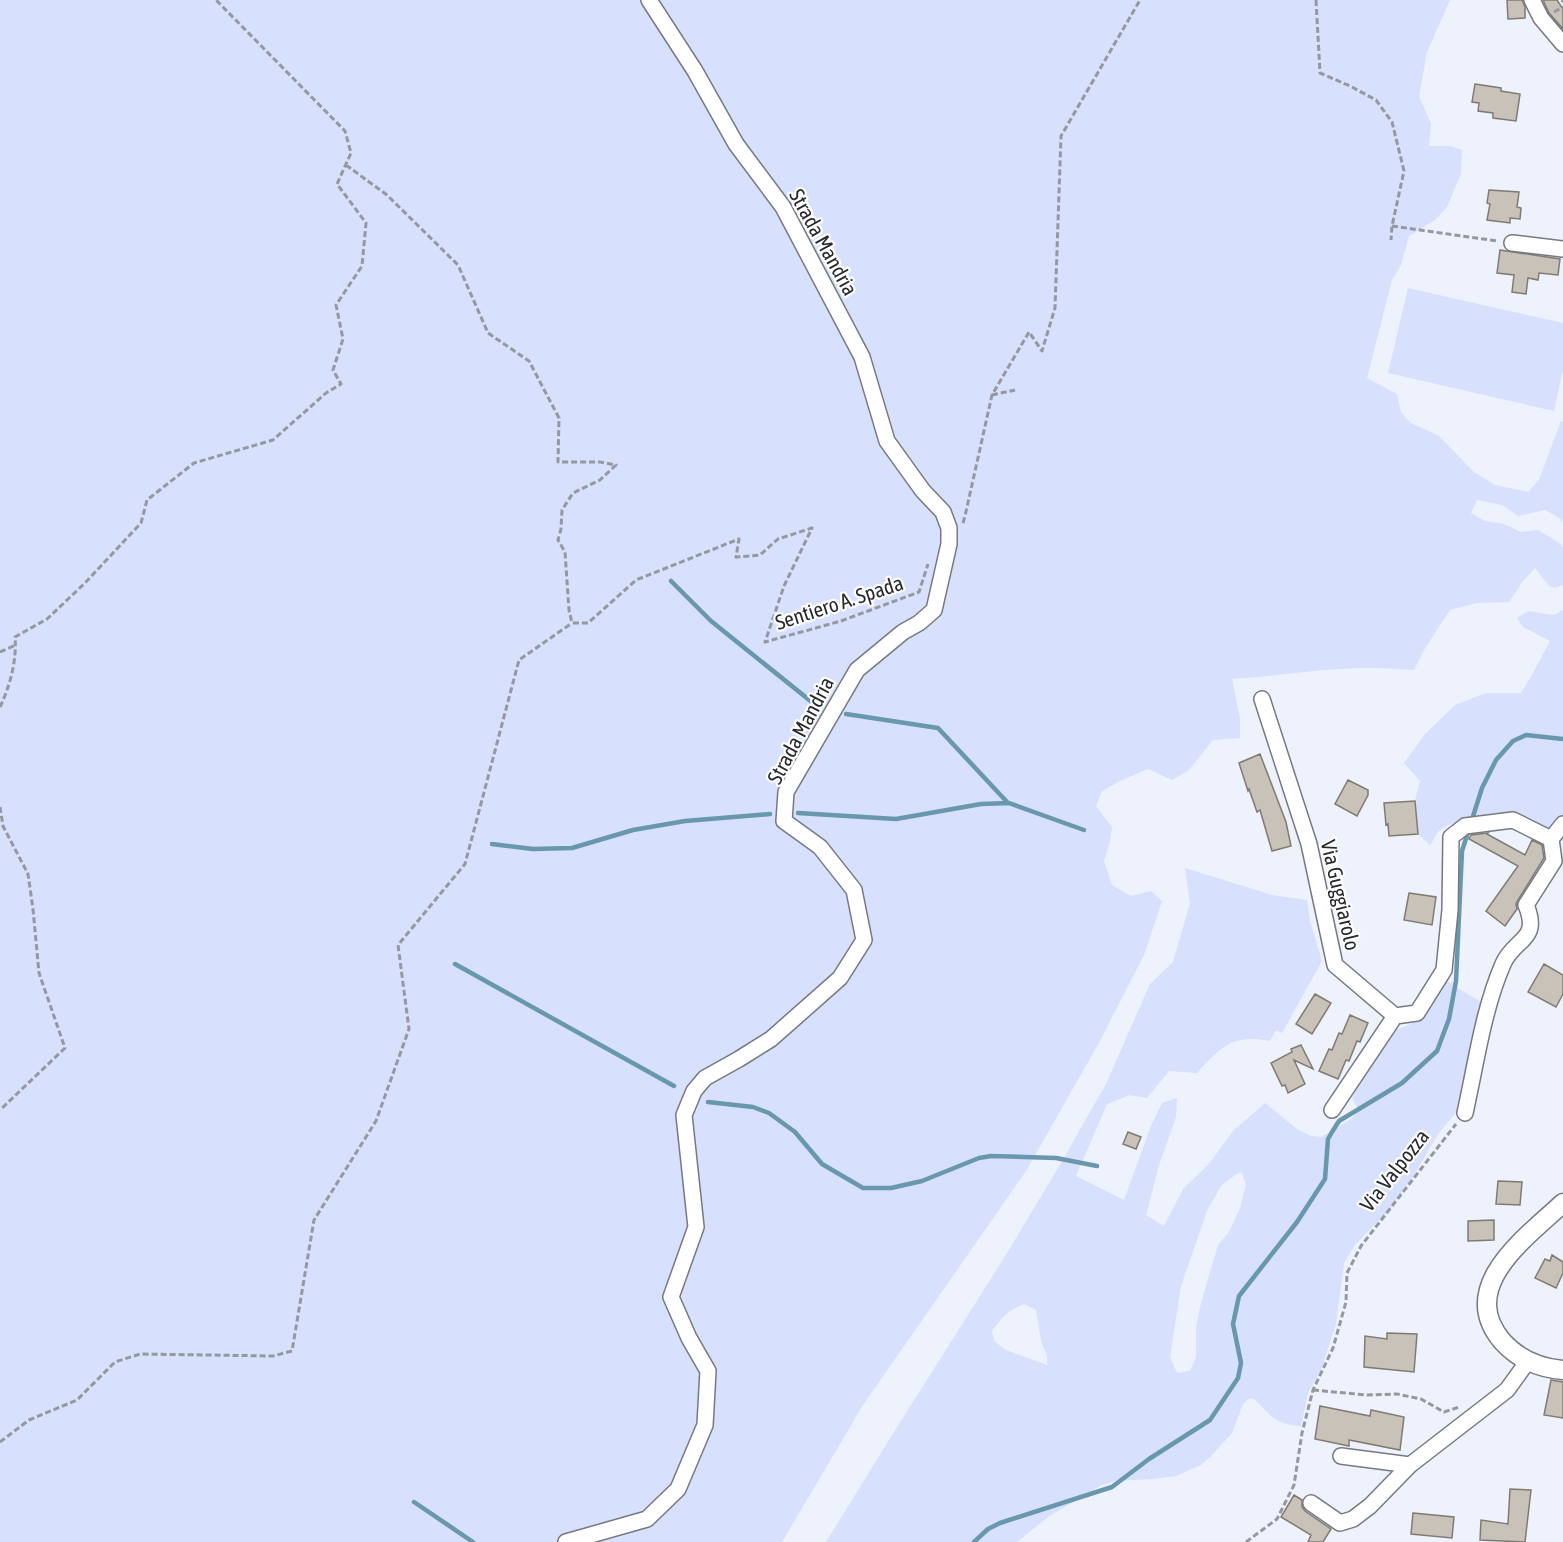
<svg xmlns="http://www.w3.org/2000/svg" width="1563" height="1542" viewBox="0 0 1563 1542" font-family="'Asap Condensed',sans-serif">
<style>
.green{fill:#d7e0fc;fill-rule:evenodd}
.lines{fill:none;stroke-linecap:round;stroke-linejoin:round}
.stream{stroke:#6997ae;stroke-width:4.5}
.building{fill:#c8c2b9;stroke:#807b72;stroke-width:1.5}
.minor-casing{stroke:#767982;stroke-width:18}
.major-casing{stroke:#767982;stroke-width:21}
.path{stroke:#95989f;stroke-width:3;stroke-dasharray:6 3;stroke-linecap:butt}
.minor{stroke:#fff;stroke-width:15}
.major{stroke:#fff;stroke-width:18}
.labels{text-anchor:middle;dominant-baseline:central;stroke-width:4.5;stroke-linejoin:round;paint-order:stroke}
.street-label{font-size:21px;fill:#27282c;stroke:#fff}
</style>
<rect width="100%" height="100%" fill="#eef2fc"/>
<!-- green -->
<path class="green" d="M 0,0 L 1450,0 L 1427,52 L 1419,96 L 1431,124 L 1429,146 L 1451,146 L 1462,150 L 1461,174 L 1447,207 L 1435,220 L 1409,236 L 1401,265 L 1392,280 L 1367,378 L 1397,394 L 1401,412 L 1411,423 L 1439,436 L 1474,472 L 1495,485 L 1528,492 L 1539,480 L 1561,421 L 1563,422 L 1563,523 L 1561,519 L 1545,510 L 1518,516 L 1502,505 L 1477,500 L 1471,513 L 1485,521 L 1504,524 L 1521,532 L 1538,530 L 1561,544 L 1563,548 L 1563,585 L 1555,588 L 1549,586 L 1535,568 L 1523,581 L 1509,602 L 1477,603 L 1450,610 L 1424,650 L 1414,670 C 1390,668 1364,667 1339,669 C 1303,671 1268,677 1232,679 L 1240,719 L 1240,738 L 1213,740 L 1189,770 L 1172,780 L 1148,769 L 1120,781 L 1102,791 L 1096,806 L 1112,827 L 1110,841 L 1104,861 L 1112,885 L 1131,896 L 1151,891 L 1162,901 L 1144,955 L 1100,1041 L 1026,1171 L 863,1405 L 782,1542 L 0,1542 Z
M 1408,288 L 1563,323 L 1563,370 L 1554,411 L 1388,373 Z
M 1563,610 L 1563,820 C 1537,839 1537,820 1513,814 C 1500,810 1452,821 1441,829 C 1436,833 1434,840 1430,845 L 1418,834 L 1415,801 L 1420,781 L 1404,763 L 1426,733 L 1455,705 L 1486,693 L 1521,693 L 1533,673 L 1550,641 L 1523,627 L 1517,618 L 1528,611 L 1554,615 Z
M 1185,868 L 1272,895 L 1307,900 L 1310,921 L 1322,961 L 1282,1033 L 1276,1030 L 1270,1041 C 1232,1034 1221,1047 1197,1073 L 1169,1071 L 1147,1098 L 1130,1095 L 1107,1104 L 1076,1176 L 1124,1200 L 1151,1126 L 1162,1103 L 1177,1098 L 1176,1117 L 1159,1165 L 1146,1215 L 1164,1226 L 1183,1189 L 1208,1165 L 1233,1131 L 1265,1103 L 1297,1129 L 1311,1136 L 1321,1137 L 1350,1120 L 1359,1111 L 1352,1098 L 1365,1073 L 1395,1030 C 1426,1021 1432,1006 1445,979 C 1458,989 1471,996 1485,1004 L 1464,1103 L 1438,1134 L 1416,1172 L 1390,1209 L 1355,1245 L 1344,1263 L 1336,1324 L 1321,1370 L 1308,1393 L 1301,1426 C 1287,1425 1276,1422 1266,1411 C 1261,1406 1258,1402 1252,1398 L 1248,1399 L 1243,1404 L 1232,1433 L 1212,1455 L 1201,1465 L 1176,1476 L 1154,1479 L 1116,1481 L 1102,1485 L 1048,1517 L 1017,1542 L 826,1542 L 894,1432 L 1004,1258 L 1061,1163 L 1106,1084 L 1150,984 L 1173,962 L 1190,903 ZM 1242,1172 L 1246,1185 L 1240,1208 L 1229,1232 L 1218,1245 L 1201,1303 L 1196,1327 L 1196,1357 L 1190,1371 L 1177,1373 L 1170,1357 L 1181,1286 L 1207,1211 L 1221,1186 L 1235,1175 ZM 1024,1304 L 1036,1310 L 1041,1341 L 1047,1356 L 1047,1365 L 1006,1350 L 994,1341 L 992,1331 C 1002,1317 1008,1311 1024,1304 Z"/>
<g class="lines">
<!-- stream -->
<path class="stream" d="M 671,581 L 711,621 L 818,707
M 846,714 L 938,728 L 1008,803
M 798,813 L 896,819 L 981,804 L 1009,803 L 1084,830
M 492,844 L 533,849 L 572,848 L 633,830 L 685,821 L 770,814
M 455,964 L 674,1086
M 708,1102 L 753,1107 L 769,1113 L 795,1132 L 822,1164 L 863,1188 L 891,1188 L 922,1181 L 979,1158 L 991,1156 L 1056,1158 L 1097,1166
M 414,1502 L 473,1542
M 974,1542 L 988,1529 L 1000,1523 L 1112,1487 L 1149,1459 L 1210,1420 L 1238,1378 L 1241,1363 L 1233,1324 L 1239,1296 L 1297,1222 L 1325,1179 L 1328,1139 L 1332,1132 L 1339,1121 L 1402,1083 L 1437,1051 L 1449,1019 L 1456,981 L 1462,851 L 1482,788 L 1496,760 L 1513,741 L 1526,735 L 1563,739"/>
</g>
<!-- building -->
<path class="building" d="M 1507,0 L 1522,0 L 1525,7 L 1525,18 L 1508,19 Z
M 1543,0 L 1557,0 L 1563,9 L 1563,29 L 1549,13 Z
M 1475,84 L 1501,88 L 1501,91 L 1520,94 L 1516,121 L 1493,118 L 1493,113 L 1478,111 L 1479,103 L 1472,102 Z
M 1489,190 L 1519,192 L 1517,207 L 1521,208 L 1520,219 L 1510,218 L 1510,223 L 1487,220 L 1490,204 L 1487,203 Z
M 1500,250 L 1560,259 L 1558,275 L 1539,273 L 1538,280 L 1528,278 L 1526,294 L 1512,292 L 1514,275 L 1497,273 Z
M 1260,754 L 1286,822 L 1291,846 L 1272,851 L 1260,810 L 1257,812 L 1249,789 L 1248,791 L 1239,763 Z
M 1348,780 L 1368,790 L 1368,795 L 1357,816 L 1335,804 Z
M 1415,801 L 1418,834 L 1389,836 L 1388,824 L 1386,825 L 1384,803 Z
M 1488,833 L 1487,834 L 1525,855 L 1532,840 L 1542,845 L 1544,858 L 1518,900 L 1516,904 L 1517,909 L 1505,926 L 1486,911 L 1518,866 L 1469,839 L 1471,835 Z
M 1409,893 L 1436,897 L 1432,925 L 1404,920 Z
M 1544,964 L 1563,975 L 1563,994 L 1556,1007 L 1528,992 Z
M 1315,994 L 1331,1003 L 1312,1034 L 1296,1024 Z
M 1350,1015 L 1368,1023 L 1360,1042 L 1357,1041 L 1349,1061 L 1346,1060 L 1338,1079 L 1319,1071 L 1329,1049 L 1332,1050 L 1339,1033 L 1342,1034 Z
M 1301,1045 L 1313,1069 L 1294,1060 L 1305,1084 L 1288,1093 L 1285,1085 L 1282,1086 L 1271,1063 L 1292,1052 L 1291,1049 Z
M 1128,1132 L 1141,1137 L 1136,1149 L 1123,1144 Z
M 1498,1181 L 1522,1182 L 1520,1205 L 1496,1204 Z
M 1494,1220 L 1494,1240 L 1468,1241 L 1468,1221 Z
M 1552,1255 L 1563,1262 L 1563,1273 L 1556,1288 L 1535,1278 L 1545,1259 L 1550,1261 Z
M 1387,1333 L 1417,1334 L 1414,1372 L 1364,1367 L 1365,1336 L 1387,1339 Z
M 1551,1380 L 1563,1382 L 1563,1418 L 1544,1415 Z
M 1320,1406 L 1370,1416 L 1371,1410 L 1404,1417 L 1400,1450 L 1349,1440 L 1349,1446 L 1315,1439 Z
M 1510,1489 L 1531,1490 L 1525,1542 L 1480,1540 L 1481,1520 L 1508,1524 Z
M 1294,1495 L 1302,1500 L 1302,1507 L 1305,1511 L 1331,1529 L 1323,1542 L 1308,1542 L 1311,1535 L 1281,1517 Z
M 1413,1513 L 1454,1517 L 1452,1538 L 1411,1534 Z"/>
<g class="lines">
<!-- minor casing -->
<g class="minor-casing">
<path id="minor" d="M 1532,0 L 1541,18 L 1563,44
M 1512,243 L 1563,249
M 1262,699 L 1309,844 L 1335,965 L 1395,1016 L 1417,1013 L 1444,970 L 1450,910 L 1451,837 L 1465,826 L 1513,820 L 1551,839
M 1332,1110 L 1395,1016
M 1465,1113 C 1476,1064 1483,1010 1503,964 C 1514,938 1541,941 1526,905 L 1554,861 L 1551,839 L 1563,824
M 1341,1456 L 1410,1465
M 1311,1503 L 1340,1523 L 1353,1519 L 1370,1506 L 1410,1465 L 1507,1390 L 1528,1361
M 566,1542 L 647,1519 L 678,1489 L 705,1425 L 708,1371 L 689,1338 L 671,1297 L 696,1227 L 684,1115 L 694,1091 L 705,1078 L 739,1059 L 771,1039 L 840,978 L 864,940 L 854,890 L 820,847 L 784,821 L 786,792 L 857,670 L 903,632 L 919,623 L 934,610 L 949,544 L 949,528 L 943,512 L 923,491 L 887,441 L 862,357 L 783,207 L 736,144 L 695,71 L 649,0"/>
</g>
<!-- major casing -->
<g class="major-casing">
<path id="major" d="M 1563,1203 C 1527,1237 1456,1286 1502,1341 C 1518,1359 1539,1368 1563,1370"/>
</g>
<!-- path -->
<path class="path" d="M 1316,0 L 1320,73 L 1350,86 L 1376,100 L 1392,122 L 1404,171 L 1392,226 L 1391,240
M 1562,0 L 1563,2
M 1554,12 L 1563,7
M 346,165 L 387,195 L 458,265 L 488,333 L 529,361 L 559,418 L 558,462 L 600,462 L 616,465 L 600,480 L 573,493 L 562,510 L 561,529 L 558,540 L 565,552 L 569,610 L 572,623 L 588,623 L 636,580 L 739,539 L 736,557 L 760,555 L 778,539 L 812,528 L 784,586 L 765,642 L 841,621 L 919,592 L 928,564
M 1392,226 L 1497,241
M 992,395 L 1015,390
M 963,523 L 965,516 L 992,395 L 1029,332 L 1042,351 L 1055,308 L 1061,136 L 1140,0
M 0,652 L 16,645
M 0,707 C 10,686 17,660 15,637 L 47,619 L 85,583 L 141,523 L 147,500 L 194,463 L 273,440 L 326,393 L 341,384 L 333,370 L 343,339 L 336,305 L 362,266 L 366,223 L 337,184 L 351,153 L 345,131 L 216,0
M 0,807 L 3,826 L 28,874 L 33,909 L 39,973 L 65,1048 L 0,1110
M 1313,1390 L 1367,1395 L 1397,1394 L 1421,1399 L 1444,1412 L 1459,1407
M 0,1442 L 29,1420 L 77,1400 L 115,1362 L 140,1354 L 273,1356 L 292,1351 L 314,1220 L 376,1121 L 409,1029 L 398,945 L 465,864 L 519,660 L 572,623
M 1246,1542 L 1277,1519 L 1294,1485 L 1302,1433 L 1313,1390 L 1333,1348 L 1346,1302 L 1347,1273 L 1361,1246 L 1456,1124"/>
<!-- minor -->
<use href="#minor" class="minor"/>
<!-- major -->
<use href="#major" class="major"/>
</g>
<g class="labels">
<!-- street labels -->
<g class="street-label">
<text transform="translate(824 242) rotate(61)">Strada Mandria</text>
<text transform="translate(839 602) rotate(-18)">Sentiero A. Spada</text>
<text transform="translate(800 730) rotate(-62)">Strada Mandria</text>
<text transform="translate(1341 895) rotate(77)">Via Guggiarolo</text>
<text transform="translate(1394 1170) rotate(-52)">Via Valpozza</text>
</g>
</g>
</svg>
